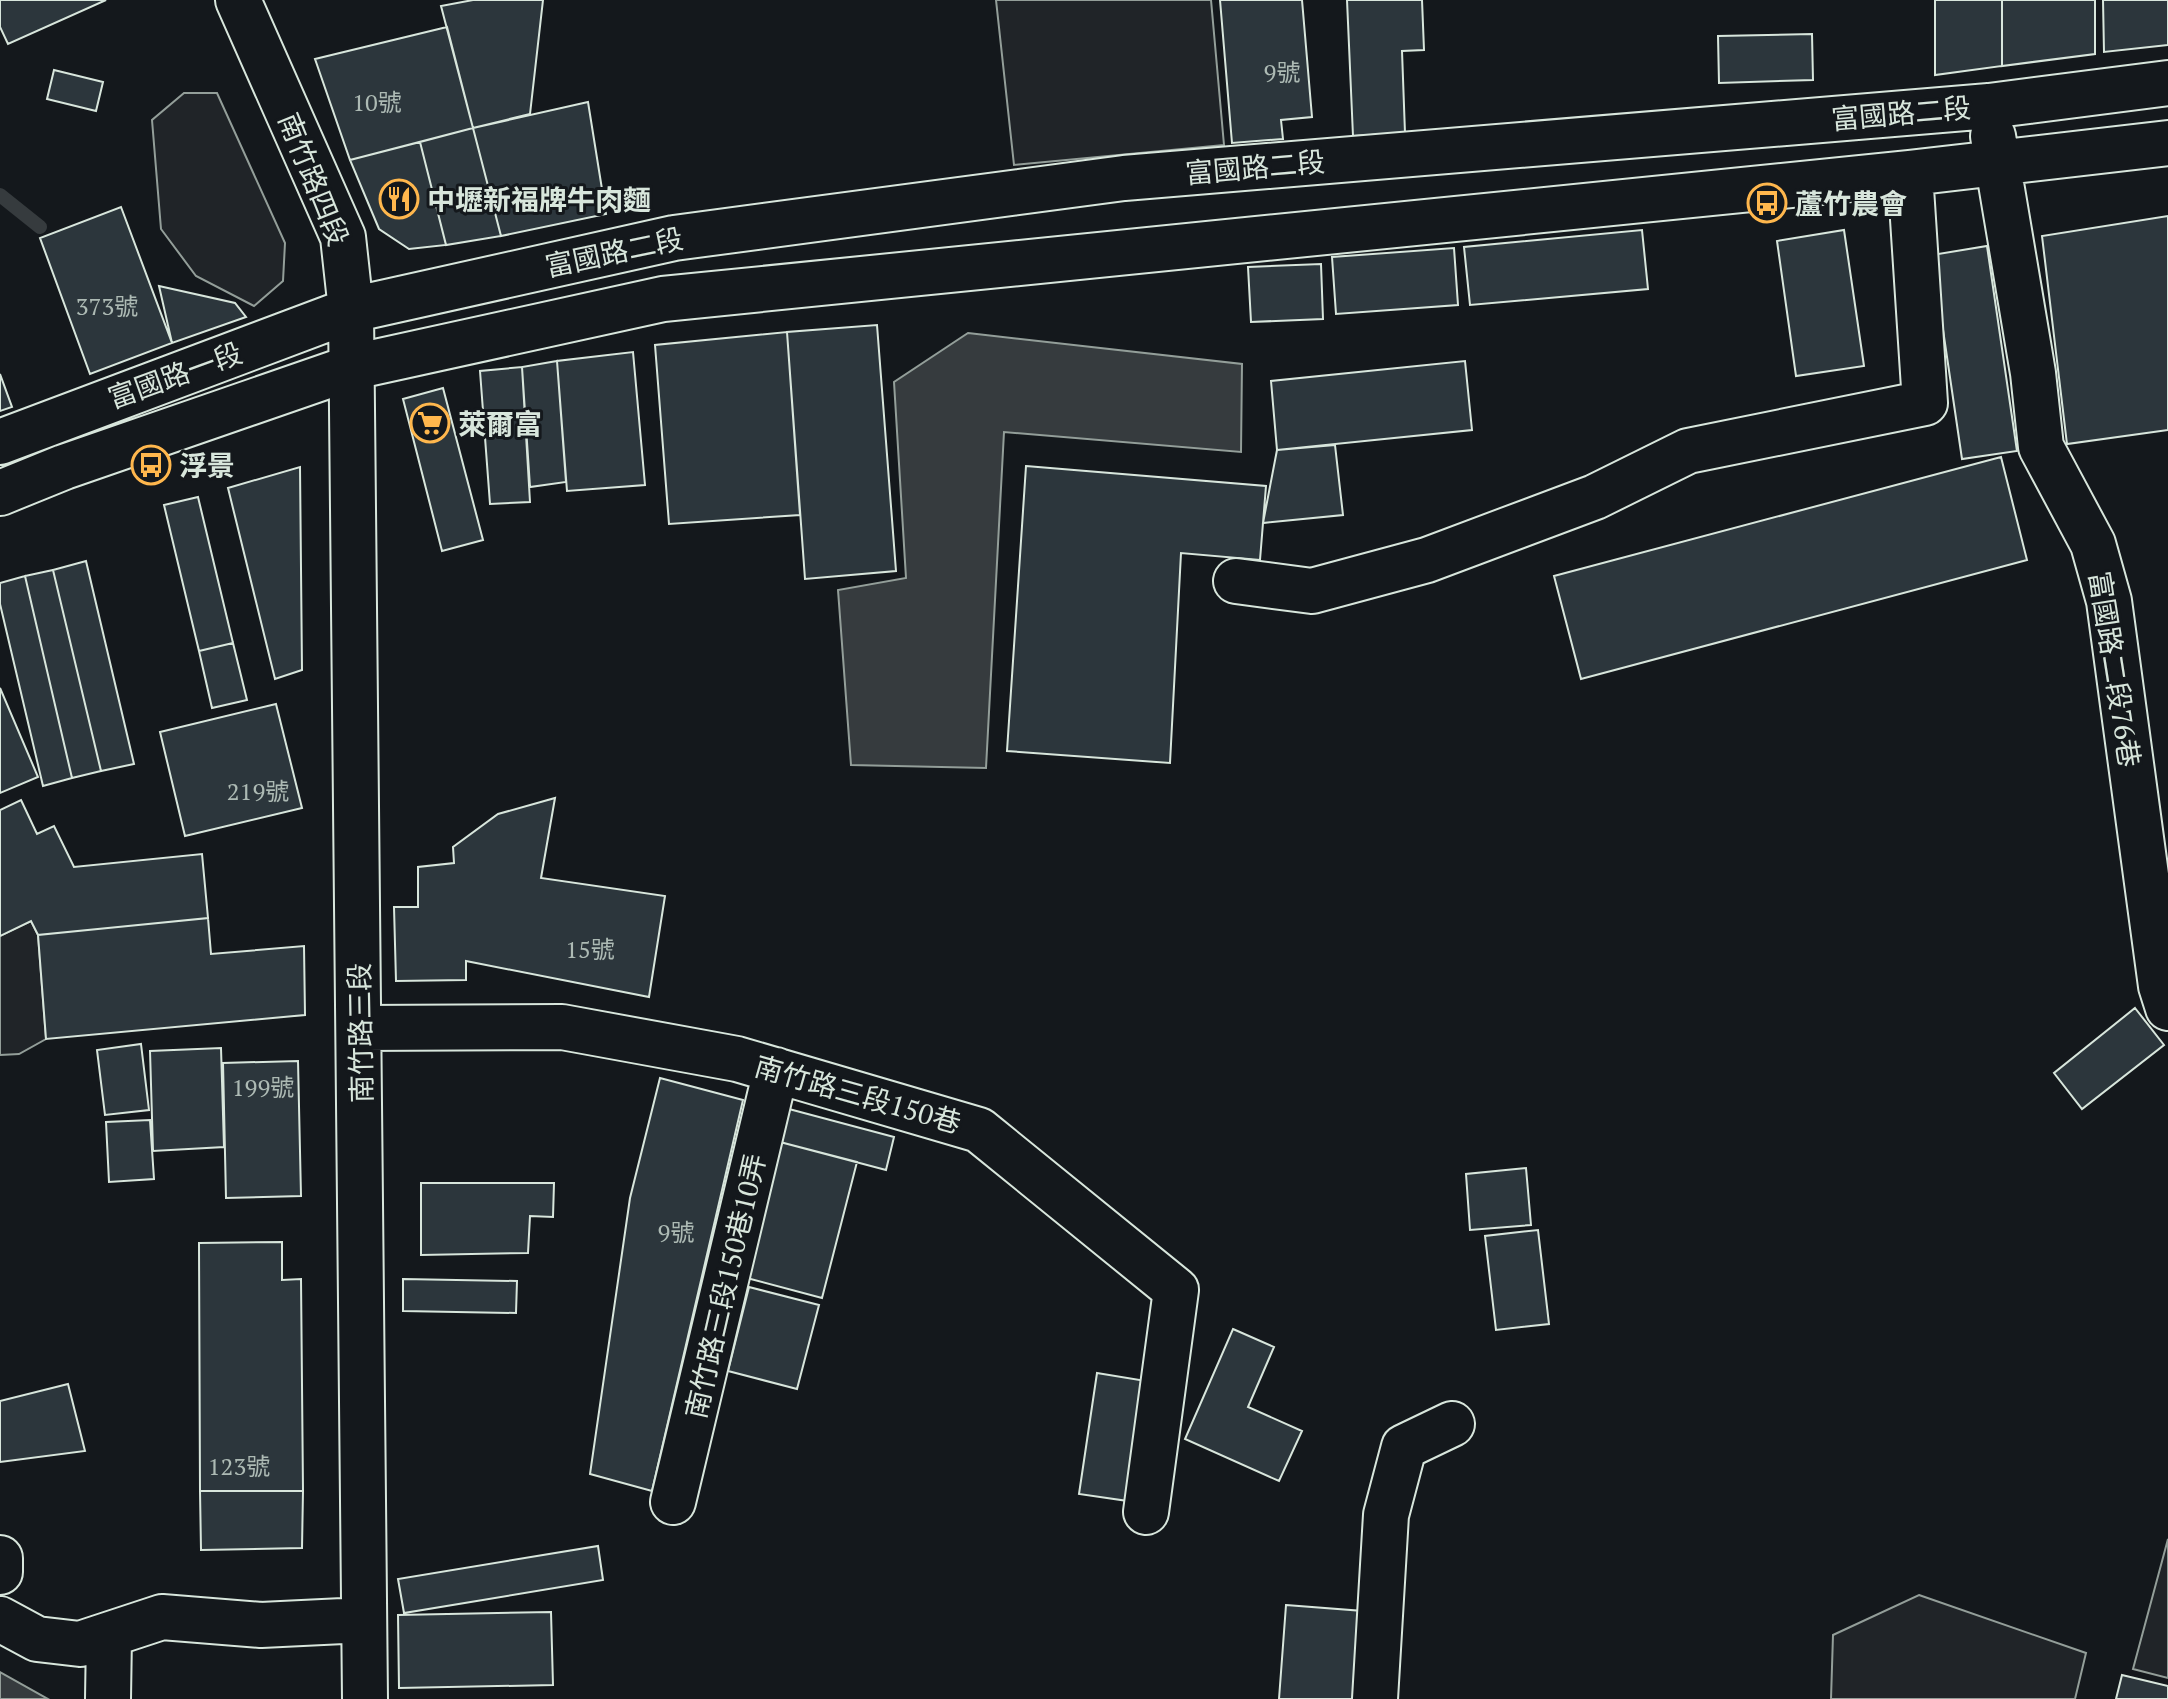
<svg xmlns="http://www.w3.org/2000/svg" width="2168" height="1699" viewBox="0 0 2168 1699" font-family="'PT Serif','Noto Sans TC',serif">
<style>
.green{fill:#202428;stroke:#939e99;stroke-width:2}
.water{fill:#363b3e;stroke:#939e99;stroke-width:2}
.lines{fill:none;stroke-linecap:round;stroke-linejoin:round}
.stream{stroke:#363b3e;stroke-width:14}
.building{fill:#2c363c;stroke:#d8e6dc;stroke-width:2}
.minor-casing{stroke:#d8e6dc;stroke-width:48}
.minor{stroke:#14181c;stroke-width:44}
.labels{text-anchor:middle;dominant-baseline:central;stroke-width:6;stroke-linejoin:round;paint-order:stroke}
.number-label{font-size:24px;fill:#adbab4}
.street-label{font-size:28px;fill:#d8e6dc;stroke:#14181c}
.poi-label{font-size:28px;font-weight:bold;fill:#d8e6dc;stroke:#14181c;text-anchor:start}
</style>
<rect width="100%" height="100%" fill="#14181c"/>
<!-- green -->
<path class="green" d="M 996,0 L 1211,0 L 1224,145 L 1014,165 Z
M 184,93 L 217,93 L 285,243 L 283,281 L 254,306 L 196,276 L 161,229 L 152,120 Z
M 31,921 L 38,935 L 46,1039 L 19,1054 L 0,1055 L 0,936 Z
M 2168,1539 L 2168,1678 L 2133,1669 Z
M 1919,1595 L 2086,1653 L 2075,1699 L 1831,1699 L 1833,1635 Z"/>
<!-- water -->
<path class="water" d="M 968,333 L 1242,364 L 1241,452 L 1004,432 L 986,768 L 851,765 L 838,590 L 906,578 L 894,382 Z
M 0,1672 L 48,1699 L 0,1699 Z"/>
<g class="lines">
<!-- stream -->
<path class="stream" d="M 0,195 L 40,227"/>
</g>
<!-- building -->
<path class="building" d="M 0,0 L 106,0 L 8,44 L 0,27 Z
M 473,0 L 543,0 L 530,114 L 473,128 L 441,6 Z
M 1220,0 L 1302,0 L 1312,117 L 1281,120 L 1283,139 L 1232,143 Z
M 1347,0 L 1422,0 L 1424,50 L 1402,51 L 1405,133 L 1353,136 Z
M 1935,0 L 2002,0 L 2002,66 L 1935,75 Z
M 2002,0 L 2095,0 L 2095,54 L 2002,66 Z
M 2103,0 L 2168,0 L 2168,45 L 2104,52 Z
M 447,27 L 473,128 L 350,160 L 315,59 Z
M 1812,34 L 1813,80 L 1719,83 L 1718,36 Z
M 54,70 L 103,82 L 96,111 L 47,99 Z
M 588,102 L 606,214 L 501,236 L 473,128 Z
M 473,128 L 501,236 L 446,245 L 420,142 Z
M 420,142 L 446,245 L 409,249 L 379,229 L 350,160 Z
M 121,207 L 172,343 L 90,374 L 40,238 Z
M 2168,216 L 2168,430 L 2067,444 L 2042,236 Z
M 1642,230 L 1648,289 L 1470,305 L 1464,247 Z
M 1844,230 L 1864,366 L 1796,376 L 1777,241 Z
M 1987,246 L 2017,451 L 1962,459 L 1932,255 Z
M 1454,248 L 1458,305 L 1336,314 L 1332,257 Z
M 1321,264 L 1323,319 L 1251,322 L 1248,267 Z
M 159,286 L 235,303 L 246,317 L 172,343 Z
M 877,325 L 896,571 L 805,579 L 787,332 Z
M 787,332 L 800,515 L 669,524 L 655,345 Z
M 633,352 L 645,485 L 567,491 L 557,361 Z
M 557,361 L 566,482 L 530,487 L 522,367 Z
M 1465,361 L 1472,430 L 1277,450 L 1271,381 Z
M 522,367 L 530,502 L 490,504 L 480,371 Z
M 0,374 L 12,407 L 0,411 Z
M 443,388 L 483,540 L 442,551 L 403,399 Z
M 1335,445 L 1343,515 L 1263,523 L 1277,450 Z
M 2001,457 L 2027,560 L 1581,679 L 1554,576 Z
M 1026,466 L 1266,486 L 1260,560 L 1181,553 L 1170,763 L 1007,751 Z
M 300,467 L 302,670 L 275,679 L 228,488 Z
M 198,497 L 233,643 L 199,651 L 164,505 Z
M 86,561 L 134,764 L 101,771 L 53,570 Z
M 53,570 L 101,771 L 72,778 L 25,576 Z
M 25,576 L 72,778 L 43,786 L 0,604 L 0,583 Z
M 233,643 L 247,700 L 212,708 L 199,651 Z
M 0,688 L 38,777 L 0,793 Z
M 276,704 L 302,808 L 185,836 L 160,732 Z
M 555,798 L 541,878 L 665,896 L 649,997 L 466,961 L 466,980 L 396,981 L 394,907 L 418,907 L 418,867 L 454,863 L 453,847 L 498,814 Z
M 21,800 L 37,834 L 54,826 L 74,867 L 202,854 L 208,918 L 38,935 L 31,921 L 0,936 L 0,810 Z
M 208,918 L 211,954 L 304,946 L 305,1015 L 46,1039 L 38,935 Z
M 2135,1008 L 2164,1045 L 2082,1109 L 2054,1073 Z
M 141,1044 L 149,1110 L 105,1115 L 97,1050 Z
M 221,1048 L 224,1147 L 153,1151 L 150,1051 Z
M 298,1061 L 301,1196 L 226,1198 L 223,1063 Z
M 660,1078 L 743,1100 L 652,1491 L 590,1474 L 630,1198 Z
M 789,1109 L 894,1137 L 886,1170 L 780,1142 Z
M 150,1120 L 154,1179 L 109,1182 L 106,1122 Z
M 780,1142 L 857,1162 L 822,1298 L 743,1277 Z
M 1526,1168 L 1531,1225 L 1470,1230 L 1466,1174 Z
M 421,1183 L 554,1183 L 553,1217 L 530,1216 L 528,1253 L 421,1255 Z
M 1538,1230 L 1549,1324 L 1496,1330 L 1485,1236 Z
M 282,1242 L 282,1280 L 301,1279 L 303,1491 L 200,1491 L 199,1243 Z
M 403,1279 L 517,1281 L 516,1313 L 403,1311 Z
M 749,1287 L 819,1305 L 797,1389 L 728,1371 Z
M 1233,1329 L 1274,1347 L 1248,1407 L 1302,1431 L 1279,1481 L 1185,1439 Z
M 1097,1373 L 1146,1381 L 1128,1501 L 1079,1494 Z
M 68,1384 L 85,1451 L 0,1462 L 0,1401 Z
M 200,1491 L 303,1491 L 302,1548 L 201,1550 Z
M 598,1546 L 603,1580 L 404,1613 L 398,1579 Z
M 1286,1605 L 1363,1611 L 1356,1699 L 1279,1699 Z
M 551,1612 L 553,1685 L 399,1688 L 398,1615 Z
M 2122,1675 L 2168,1686 L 2168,1699 L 2116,1699 Z"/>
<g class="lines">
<!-- minor casing -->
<g class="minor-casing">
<path id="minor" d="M 238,0 L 343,237 L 351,310 L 365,1699
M 1993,136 L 2033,373 L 2041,447 L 2093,544 L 2109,601 L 2161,986 L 2168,1008
M 0,442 L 351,310 L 674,238 L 1124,178 L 1989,106 L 2168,83
M 0,493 L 64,467 L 353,367 L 663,299 L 1910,173 L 2168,143
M 1236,581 L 1312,591 L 1427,560 L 1595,497 L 1688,451 L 1925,403 L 1910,173
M 360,1028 L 562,1027 L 737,1059 L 979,1130 L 1176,1290 L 1146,1512
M 673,1502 L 776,1070
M 0,1558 L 0,1572
M 0,1619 L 37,1639 L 80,1644 L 162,1617 L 261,1625 L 364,1620
M 108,1699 L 109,1635
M 1375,1699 L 1386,1515 L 1404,1447 L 1452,1424"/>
</g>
<!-- minor -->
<use href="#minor" class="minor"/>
</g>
<!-- icons -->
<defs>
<g id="restaurant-ring" transform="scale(2)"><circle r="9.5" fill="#14181c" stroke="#ffb74d" stroke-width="1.5"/><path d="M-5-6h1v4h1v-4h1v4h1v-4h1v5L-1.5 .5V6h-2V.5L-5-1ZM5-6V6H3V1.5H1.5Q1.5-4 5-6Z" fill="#ffb74d"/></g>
<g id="bus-ring" transform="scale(2)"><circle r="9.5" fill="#14181c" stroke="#ffb74d" stroke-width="1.5"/><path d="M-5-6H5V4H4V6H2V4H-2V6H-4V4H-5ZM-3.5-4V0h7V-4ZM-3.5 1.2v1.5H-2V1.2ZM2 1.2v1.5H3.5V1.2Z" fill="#ffb74d"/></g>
<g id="supermarket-ring" transform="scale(2)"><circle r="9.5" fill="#14181c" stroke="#ffb74d" stroke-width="1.5"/><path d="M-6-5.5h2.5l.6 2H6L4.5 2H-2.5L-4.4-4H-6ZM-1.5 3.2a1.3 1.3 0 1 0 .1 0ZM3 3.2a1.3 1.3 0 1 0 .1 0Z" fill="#ffb74d"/></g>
</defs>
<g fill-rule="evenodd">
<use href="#restaurant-ring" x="399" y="199"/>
<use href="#bus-ring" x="1767" y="203"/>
<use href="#supermarket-ring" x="430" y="423"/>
<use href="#bus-ring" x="151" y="465"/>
</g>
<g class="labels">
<!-- number labels -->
<g class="number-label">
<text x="1282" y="72">9號</text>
<text x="377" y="102">10號</text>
<text x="107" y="306">373號</text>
<text x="258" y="791">219號</text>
<text x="590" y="949">15號</text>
<text x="263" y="1087">199號</text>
<text x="676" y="1232">9號</text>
<text x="239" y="1466">123號</text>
</g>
<!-- street labels -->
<g class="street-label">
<text transform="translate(1901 113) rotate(-5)">富國路二段</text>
<text transform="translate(1255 167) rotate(-5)">富國路二段</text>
<text transform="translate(314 179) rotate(68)">南竹路四段</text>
<text transform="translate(614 252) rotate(-12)">富國路二段</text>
<text transform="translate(175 375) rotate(-20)">富國路一段</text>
<text transform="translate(2115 669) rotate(81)">富國路二段76巷</text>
<text transform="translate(360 1033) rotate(-91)">南竹路三段</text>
<text transform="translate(858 1094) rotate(16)">南竹路三段150巷</text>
<text transform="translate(725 1286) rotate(-77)">南竹路三段150巷10弄</text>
</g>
<!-- poi labels -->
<g class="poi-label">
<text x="427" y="199">中壢新福牌牛肉麵</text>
<text x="1795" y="203">蘆竹農會</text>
<text x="458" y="423">萊爾富</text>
<text x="179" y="465">浮景</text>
</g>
</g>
</svg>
